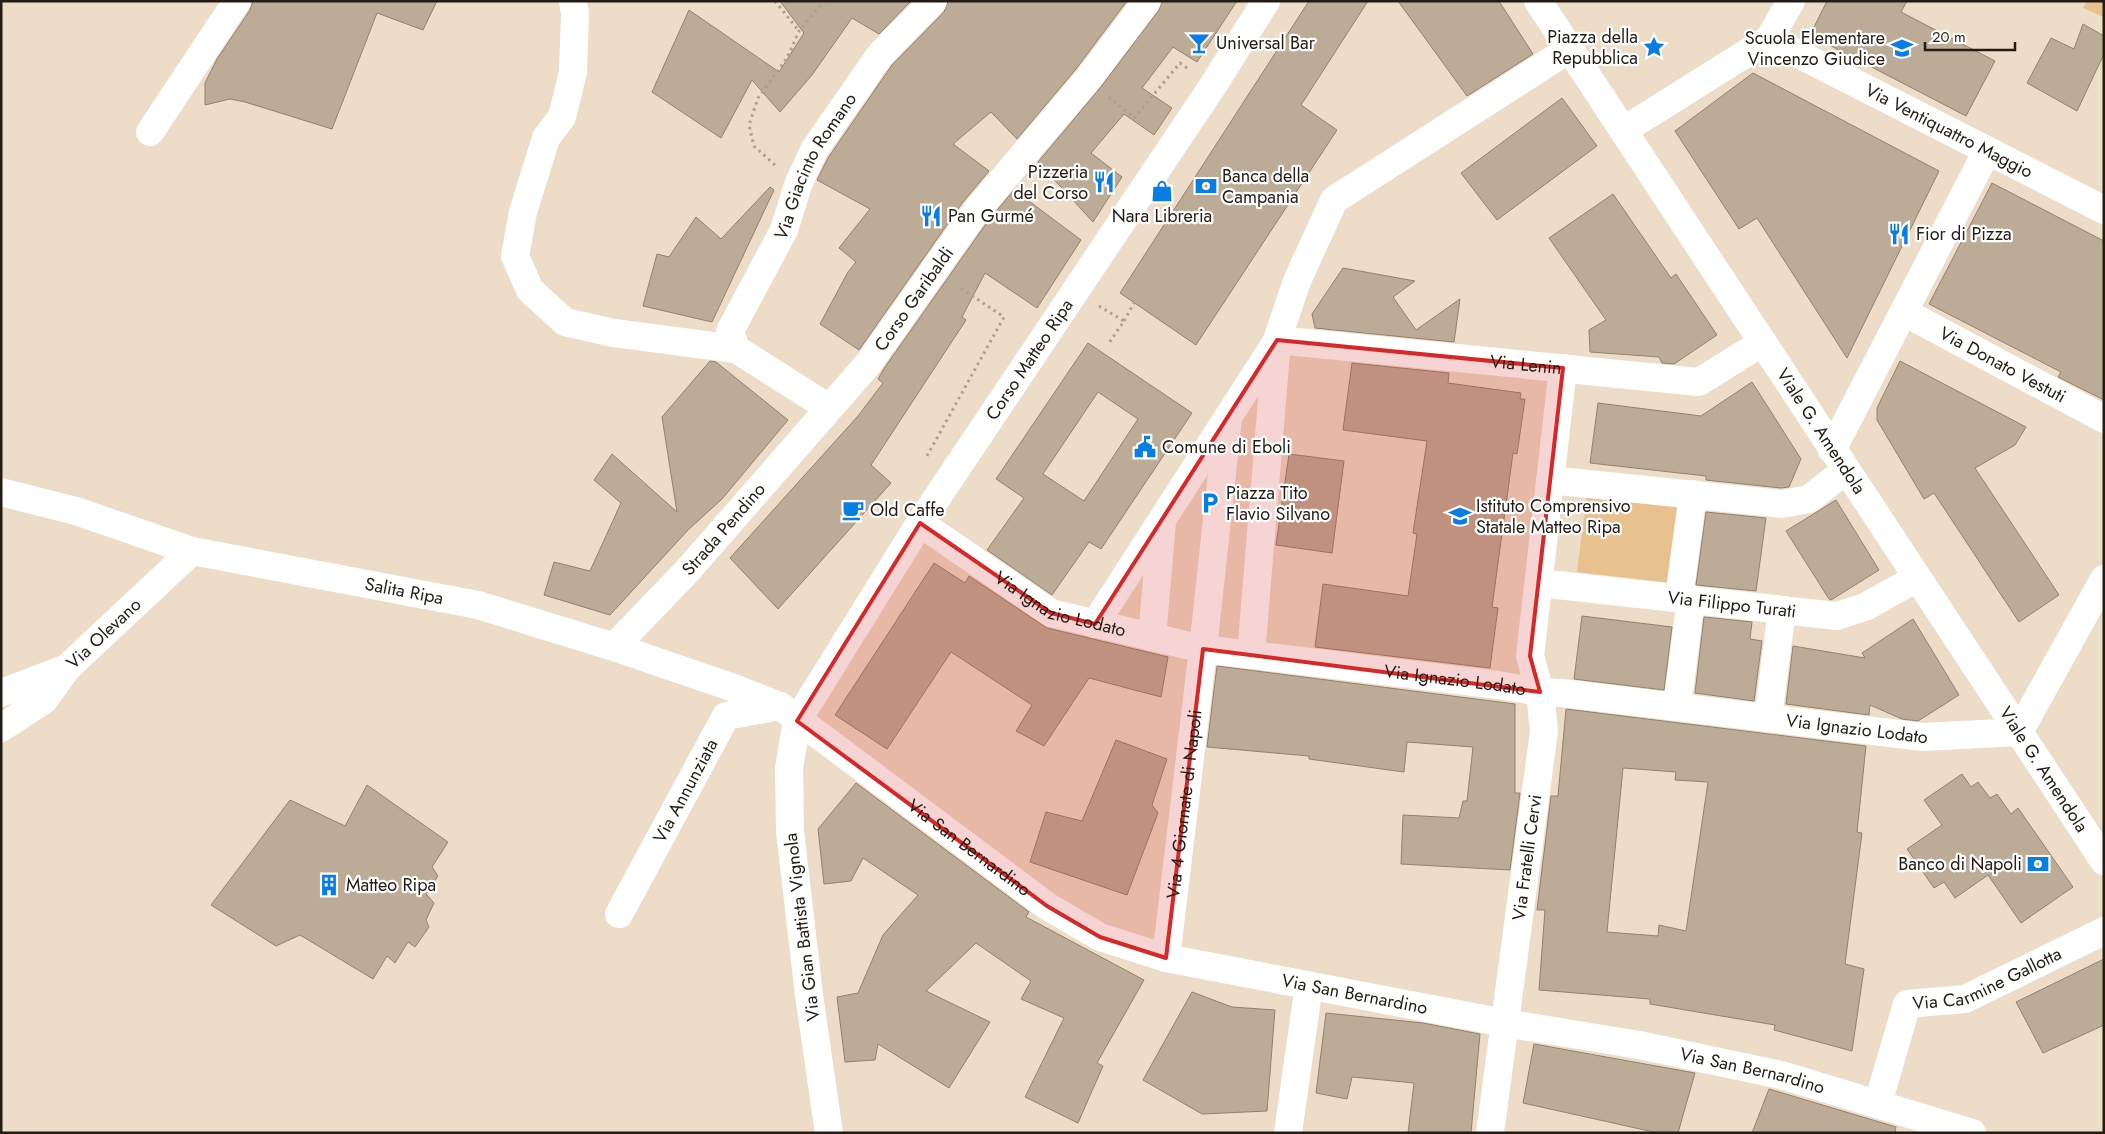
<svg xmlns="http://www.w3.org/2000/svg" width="2105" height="1134" viewBox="0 0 2105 1134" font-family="Jost,sans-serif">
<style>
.green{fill:#e8c18f}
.building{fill:#bcac97;stroke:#91816e;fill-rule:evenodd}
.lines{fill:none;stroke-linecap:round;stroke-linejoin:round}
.path{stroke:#ada08f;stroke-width:3;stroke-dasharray:2.5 4;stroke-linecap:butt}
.minor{stroke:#fff;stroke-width:28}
.marked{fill:#d62828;fill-opacity:0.2;stroke:#d62828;stroke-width:4;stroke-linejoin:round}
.labels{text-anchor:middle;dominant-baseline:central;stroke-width:4.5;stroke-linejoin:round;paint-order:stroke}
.poi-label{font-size:18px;fill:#221c14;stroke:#fff;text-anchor:start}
.street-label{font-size:18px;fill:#221c14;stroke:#fff}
</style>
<rect width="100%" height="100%" fill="#eddcc7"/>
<!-- green -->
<path class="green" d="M 2087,1 L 2104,1 L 2104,17 L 2083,8 Z
M 1587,495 L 1682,506 L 1672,583 L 1577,572 Z"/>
<!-- building -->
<path class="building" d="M 253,1 L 437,1 L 423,30 L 377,13 L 332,129 L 245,102 L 230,99 L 205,105 L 205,83 L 217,59 L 250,10 Z
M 780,1 L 911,1 L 879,34 L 852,18 L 812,75 L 780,112 L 752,80 L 721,138 L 652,92 L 689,10 L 779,72 L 804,33 Z
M 948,1 L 1127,1 L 1076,69 L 1017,139 L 991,112 L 953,144 L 989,171 L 963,202 L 859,350 L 820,324 L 848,272 L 856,262 L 839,248 L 870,209 L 817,180 L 828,158 L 892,65 L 944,12 Z
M 1162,1 L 1237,1 L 1197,62 L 1173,47 L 1142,88 L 1172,108 L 1154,135 L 1124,114 L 1091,153 L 1122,177 L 1093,222 L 1038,162 L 1100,88 L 1159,10 Z
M 1309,1 L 1368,1 L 1301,105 L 1337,130 L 1196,345 L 1120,293 Z
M 1398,1 L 1499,1 L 1533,54 L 1467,96 Z
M 1827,1 L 1907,1 L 1901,12 L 1995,61 L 1966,116 L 1810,35 Z
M 2083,24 L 2104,36 L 2104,54 L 2077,111 L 2027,83 L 2051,38 L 2074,49 Z
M 1753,73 L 1939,171 L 1847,358 L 1757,218 L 1739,229 L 1675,131 Z
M 1562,98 L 1597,146 L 1497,220 L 1461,173 Z
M 1992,183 L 2104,241 L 2104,400 L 2058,377 L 2061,372 L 1929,304 Z
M 770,187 L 774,190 L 712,322 L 643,306 L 657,254 L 669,257 L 696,217 L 721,239 Z
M 1014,190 L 1081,240 L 1037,308 L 985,273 L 962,317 L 966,320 L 871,465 L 891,483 L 778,609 L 730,558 L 858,416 L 883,383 L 878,379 L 885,367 L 988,221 Z
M 1613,194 L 1671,278 L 1676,274 L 1717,335 L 1674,364 L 1662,363 L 1659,357 L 1590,352 L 1589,330 L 1606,320 L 1549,238 Z
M 1343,268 L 1415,281 L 1393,297 L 1416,330 L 1460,299 L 1454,342 L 1315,328 L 1312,314 Z
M 1088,343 L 1192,413 L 1101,549 L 1089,542 L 1052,595 L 987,550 L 1024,498 L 996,479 ZM 1098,392 L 1138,419 L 1084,501 L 1043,474 Z
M 710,361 L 716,362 L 788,420 L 722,499 L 688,530 L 610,615 L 544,595 L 554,562 L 590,571 L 621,503 L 594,480 L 612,454 L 677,512 L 662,417 Z
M 1900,361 L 2026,427 L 2015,445 L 1975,468 L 2059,595 L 2019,622 L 1934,493 L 1924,499 L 1877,420 L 1877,408 Z
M 1352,363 L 1449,373 L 1448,383 L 1521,393 L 1520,399 L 1525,399 L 1517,454 L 1513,453 L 1492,607 L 1498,608 L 1490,668 L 1315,647 L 1323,584 L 1408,596 L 1417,534 L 1413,533 L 1427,441 L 1343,430 Z
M 1752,382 L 1801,459 L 1789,487 L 1781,488 L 1706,480 L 1706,476 L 1590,463 L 1598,403 L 1701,416 Z
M 1289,454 L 1344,461 L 1332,553 L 1276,545 Z
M 1836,500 L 1879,570 L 1831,600 L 1829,599 L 1786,531 Z
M 1706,512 L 1766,518 L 1756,591 L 1696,585 Z
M 934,563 L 965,583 L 969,576 L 1047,628 L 1168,657 L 1161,697 L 1089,678 L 1044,746 L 1016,731 L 1032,705 L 951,652 L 887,749 L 835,715 Z
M 1582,616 L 1672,627 L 1664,690 L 1574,679 Z
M 1704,617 L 1752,622 L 1750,639 L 1762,641 L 1754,701 L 1695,693 Z
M 1913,619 L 1959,695 L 1918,721 L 1902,719 L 1870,705 L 1869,715 L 1786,704 L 1793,646 L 1865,658 L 1862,653 Z
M 1217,666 L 1515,704 L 1515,793 L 1520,793 L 1510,870 L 1401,864 L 1403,815 L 1459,818 L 1463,801 L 1467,801 L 1473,747 L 1407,742 L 1404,772 L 1309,759 L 1309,756 L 1207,747 Z
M 1566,709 L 1866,746 L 1857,832 L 1862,833 L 1845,964 L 1864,969 L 1852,1051 L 1774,1030 L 1775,1025 L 1650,1004 L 1650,999 L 1539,990 L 1545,910 L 1537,910 L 1551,796 L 1558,796 ZM 1623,768 L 1676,772 L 1675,780 L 1708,782 L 1686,931 L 1659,925 L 1658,936 L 1607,932 Z
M 1116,740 L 1167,759 L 1152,805 L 1158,813 L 1127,895 L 1030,862 L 1046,812 L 1082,821 Z
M 1962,774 L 1971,787 L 1978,782 L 1990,798 L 1997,794 L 2011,814 L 2018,808 L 2073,887 L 2021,923 L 1988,875 L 1955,898 L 1944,882 L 1934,888 L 1907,849 L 1942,825 L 1924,800 Z
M 856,783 L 1029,912 L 1026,917 L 1144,980 L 1097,1063 L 1103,1066 L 1078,1123 L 1025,1097 L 1064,1018 L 1021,999 L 1031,981 L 976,943 L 926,991 L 990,1022 L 949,1088 L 878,1044 L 875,1060 L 845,1062 L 837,997 L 858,993 L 883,935 L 918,895 L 863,858 L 851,881 L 824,884 L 818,829 Z
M 367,785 L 448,842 L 432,867 L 438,876 L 426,894 L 434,903 L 426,920 L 429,927 L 415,947 L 408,942 L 395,963 L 387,956 L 373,979 L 300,935 L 276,946 L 211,905 L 290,800 L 345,826 Z
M 2104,959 L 2104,1025 L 2043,1053 L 2016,1002 Z
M 1192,992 L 1232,1007 L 1275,1010 L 1267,1111 L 1202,1114 L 1143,1080 Z
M 1326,1013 L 1423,1023 L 1480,1034 L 1471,1133 L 1408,1133 L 1414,1083 L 1352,1077 L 1347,1099 L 1316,1093 Z
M 1534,1044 L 1695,1073 L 1678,1133 L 1658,1133 L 1523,1103 Z
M 1769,1089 L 1896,1127 L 1895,1133 L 1752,1133 Z"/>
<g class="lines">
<!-- path -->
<path class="path" d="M 775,1 L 799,31
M 1109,97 L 1134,118 L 1180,63 L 1190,70
M 775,165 L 754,146 L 749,125 L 758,98 L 787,58 L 799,31 L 824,1
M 1099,306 L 1124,321 L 1109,343
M 1124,321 L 1134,303
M 927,456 L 1004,317 L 959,287"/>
<!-- minor -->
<g class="minor">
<path d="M 573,1 L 575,14 L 573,72 L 562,117 L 546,138 L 523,212 L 515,256 L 530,290 L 565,322 L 614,333 L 736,349 L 829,408"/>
<path id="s1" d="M 1538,1 L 2104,861"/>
<path id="s2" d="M 1769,39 L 2104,210"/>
<path d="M 1624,130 L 1769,39 L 1791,1"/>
<path d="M 150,132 L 237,1"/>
<path id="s3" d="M 1904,312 L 2104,419"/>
<path id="s4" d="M 1277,340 L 1699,382 L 1763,342"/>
<path id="s5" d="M 736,349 L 730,331 L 784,230 L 798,185 L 814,150 L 880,55 L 933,1"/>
<path d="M 1832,450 L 1987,151"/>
<path d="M 1550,480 L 1782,504 L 1809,499 L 1846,470"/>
<path id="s6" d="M 1,492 L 76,511 L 192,551 L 478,605 L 614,647 L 734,688 L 780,706 L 1047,906 L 1100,937 L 1166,958 L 1505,1023 L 1639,1045 L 1781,1075 L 1972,1133"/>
<path id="s7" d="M 920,523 L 1051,613 L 1203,649 L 1498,685 L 1540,692 L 1562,693 L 1923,737 L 2019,732 L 2104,579"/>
<path id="s8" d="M 1539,583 L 1837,616 L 1865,607 L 1917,578"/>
<path d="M 1679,597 L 1693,494"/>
<path d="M 1095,624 L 1275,344"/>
<path d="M 1152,637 L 1162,522"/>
<path id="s9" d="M 614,647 L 688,570 L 868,364 L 976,211 L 1088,79 L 1147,1"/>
<path d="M 1251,655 L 1277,340 L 1297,281 L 1334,200 L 1571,48"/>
<path id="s10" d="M 1,693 L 67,668 L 192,551"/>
<path d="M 1677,707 L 1691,599"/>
<path d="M 1768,718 L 1782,610"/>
<path d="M 1,728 L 44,700 L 67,668"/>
<path id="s11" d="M 619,914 L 726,716 L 780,706"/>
<path id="s12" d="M 1166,958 L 1203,649 L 1228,418"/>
<path id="s13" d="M 1878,1103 L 1907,1004 L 1965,999 L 2104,931"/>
<path id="s14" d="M 829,1133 L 809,995 L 790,831 L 789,768 L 797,721 L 920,523 L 1214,84 L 1266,1"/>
<path d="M 1288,1133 L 1309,985"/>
<path id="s15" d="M 1490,1133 L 1544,731 L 1540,692 L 1530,656 L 1563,368"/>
</g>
</g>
<!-- marked area -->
<path class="marked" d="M 1277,340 L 1563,368 L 1530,656 L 1540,692 L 1203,649 L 1166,958 L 1100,937 L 1047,906 L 797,721 L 920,523 L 1051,613 L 1095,624 Z"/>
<!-- icons -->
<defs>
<g id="bar-bare" transform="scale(1.725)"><path d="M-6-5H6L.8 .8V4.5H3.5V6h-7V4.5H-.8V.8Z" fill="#087de4" stroke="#fff" stroke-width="2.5" paint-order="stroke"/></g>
<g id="sight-bare" transform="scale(1.725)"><path d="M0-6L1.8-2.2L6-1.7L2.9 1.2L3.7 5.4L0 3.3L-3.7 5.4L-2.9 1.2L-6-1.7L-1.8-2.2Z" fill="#087de4" stroke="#fff" stroke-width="2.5" paint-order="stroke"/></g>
<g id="school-bare" transform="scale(1.725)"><path d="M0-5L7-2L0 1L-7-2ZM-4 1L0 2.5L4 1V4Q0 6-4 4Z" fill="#087de4" stroke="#fff" stroke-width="2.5" paint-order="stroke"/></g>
<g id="restaurant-bare" transform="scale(1.725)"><path d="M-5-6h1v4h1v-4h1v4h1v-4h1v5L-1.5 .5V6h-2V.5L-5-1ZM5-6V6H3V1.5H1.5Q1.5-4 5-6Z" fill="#087de4" stroke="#fff" stroke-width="2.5" paint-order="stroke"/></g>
<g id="bank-bare" transform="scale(1.725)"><path d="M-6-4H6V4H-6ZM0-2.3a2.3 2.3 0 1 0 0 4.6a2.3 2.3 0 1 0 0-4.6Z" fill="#087de4" stroke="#fff" stroke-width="2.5" paint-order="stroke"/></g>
<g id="shop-bare" transform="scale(1.725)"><path d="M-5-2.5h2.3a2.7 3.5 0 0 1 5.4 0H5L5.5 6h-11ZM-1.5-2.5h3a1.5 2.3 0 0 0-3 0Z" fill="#087de4" stroke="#fff" stroke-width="2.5" paint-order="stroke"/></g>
<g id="civic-bare" transform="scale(1.725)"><path d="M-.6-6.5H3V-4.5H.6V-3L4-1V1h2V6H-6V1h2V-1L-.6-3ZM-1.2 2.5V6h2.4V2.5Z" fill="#087de4" stroke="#fff" stroke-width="2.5" paint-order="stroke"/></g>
<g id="parking-bare" transform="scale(1.725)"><path d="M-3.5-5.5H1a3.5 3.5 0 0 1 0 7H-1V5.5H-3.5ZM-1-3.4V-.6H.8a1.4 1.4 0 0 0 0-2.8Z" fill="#087de4" stroke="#fff" stroke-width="2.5" paint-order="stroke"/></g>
<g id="cafe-bare" transform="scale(1.725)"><path d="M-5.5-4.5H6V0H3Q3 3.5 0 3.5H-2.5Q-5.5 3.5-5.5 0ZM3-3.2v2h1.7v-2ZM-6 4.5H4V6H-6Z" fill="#087de4" stroke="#fff" stroke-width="2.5" paint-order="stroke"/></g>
<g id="building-bare" transform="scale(1.725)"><path d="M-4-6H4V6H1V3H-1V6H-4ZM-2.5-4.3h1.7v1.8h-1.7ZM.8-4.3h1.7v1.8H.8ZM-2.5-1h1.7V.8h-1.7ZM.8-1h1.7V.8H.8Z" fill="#087de4" stroke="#fff" stroke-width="2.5" paint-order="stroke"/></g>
</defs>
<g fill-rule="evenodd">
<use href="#bar-bare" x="1199" y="43"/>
<use href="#sight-bare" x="1654" y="47"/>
<use href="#school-bare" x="1902" y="48"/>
<use href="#restaurant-bare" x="1104" y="182"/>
<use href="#bank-bare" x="1206" y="186"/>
<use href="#shop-bare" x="1162" y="191"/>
<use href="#restaurant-bare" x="931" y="216"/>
<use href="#restaurant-bare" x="1899" y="234"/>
<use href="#civic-bare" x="1145" y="447"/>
<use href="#parking-bare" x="1210" y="503"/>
<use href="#cafe-bare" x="853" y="510"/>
<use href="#school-bare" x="1460" y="516"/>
<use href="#bank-bare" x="2038" y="864"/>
<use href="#building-bare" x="329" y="885"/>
</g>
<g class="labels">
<!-- poi labels -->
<g class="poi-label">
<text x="1638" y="37" text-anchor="end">Piazza della<tspan x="1638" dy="21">Repubblica</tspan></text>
<text x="1885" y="38" text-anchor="end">Scuola Elementare<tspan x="1885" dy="21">Vincenzo Giudice</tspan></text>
<text x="1216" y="43">Universal Bar</text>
<text x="1088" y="172" text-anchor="end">Pizzeria<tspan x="1088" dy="21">del Corso</tspan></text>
<text x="1222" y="176">Banca della<tspan x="1222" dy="21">Campania</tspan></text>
<text x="948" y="216">Pan Gurmé</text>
<text x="1162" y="216" text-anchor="middle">Nara Libreria</text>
<text x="1916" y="234">Fior di Pizza</text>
<text x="1162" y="447">Comune di Eboli</text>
<text x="1226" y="493">Piazza Tito<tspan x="1226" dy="21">Flavio Silvano</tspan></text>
<text x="1476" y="506">Istituto Comprensivo<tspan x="1476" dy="21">Statale Matteo Ripa</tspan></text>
<text x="870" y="510">Old Caffe</text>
<text x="2022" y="864" text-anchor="end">Banco di Napoli</text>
<text x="346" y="885">Matteo Ripa</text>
</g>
<!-- street labels -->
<g class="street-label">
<text stroke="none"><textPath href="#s2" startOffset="202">Via Ventiquattro Maggio</textPath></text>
<text stroke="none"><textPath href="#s5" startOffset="205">Via Giacinto Romano</textPath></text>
<text stroke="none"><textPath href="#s9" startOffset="460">Corso Garibaldi</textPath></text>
<text stroke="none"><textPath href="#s14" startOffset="845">Corso Matteo Ripa</textPath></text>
<text stroke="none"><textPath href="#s4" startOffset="250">Via Lenin</textPath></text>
<text stroke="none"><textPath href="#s3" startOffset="112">Via Donato Vestuti</textPath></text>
<text stroke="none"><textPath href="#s1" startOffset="515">Viale G. Amendola</textPath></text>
<text stroke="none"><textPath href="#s9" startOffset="161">Strada Pendino</textPath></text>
<text stroke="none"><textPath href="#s6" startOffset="416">Salita Ripa</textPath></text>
<text stroke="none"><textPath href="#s7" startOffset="164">Via Ignazio Lodato</textPath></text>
<text stroke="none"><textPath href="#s8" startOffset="194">Via Filippo Turati</textPath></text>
<text stroke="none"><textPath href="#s10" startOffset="121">Via Olevano</textPath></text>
<text stroke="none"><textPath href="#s7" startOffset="569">Via Ignazio Lodato</textPath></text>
<text stroke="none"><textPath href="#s7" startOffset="974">Via Ignazio Lodato</textPath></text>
<text stroke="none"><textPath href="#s1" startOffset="920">Viale G. Amendola</textPath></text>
<text stroke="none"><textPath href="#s11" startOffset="140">Via Annunziata</textPath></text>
<text stroke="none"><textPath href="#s12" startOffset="155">Via 4 Giornate di Napoli</textPath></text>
<text stroke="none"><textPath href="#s6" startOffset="1046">Via San Bernardino</textPath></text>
<text stroke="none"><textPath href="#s15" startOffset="278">Via Fratelli Cervi</textPath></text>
<text transform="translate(802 927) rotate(-97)">Via Gian Battista Vignola</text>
<text stroke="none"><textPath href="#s13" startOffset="188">Via Carmine Gallotta</textPath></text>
<text stroke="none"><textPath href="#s6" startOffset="1466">Via San Bernardino</textPath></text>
<text stroke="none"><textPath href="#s6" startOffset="1871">Via San Bernardino</textPath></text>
</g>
</g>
<!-- border -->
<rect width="2105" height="1134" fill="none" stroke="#221c14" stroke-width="5"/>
<!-- scale -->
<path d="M1925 42v8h90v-8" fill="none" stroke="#221c14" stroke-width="2.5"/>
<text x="1932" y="42" font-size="15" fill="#221c14" stroke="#ffffff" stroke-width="4" paint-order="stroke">20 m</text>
</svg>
